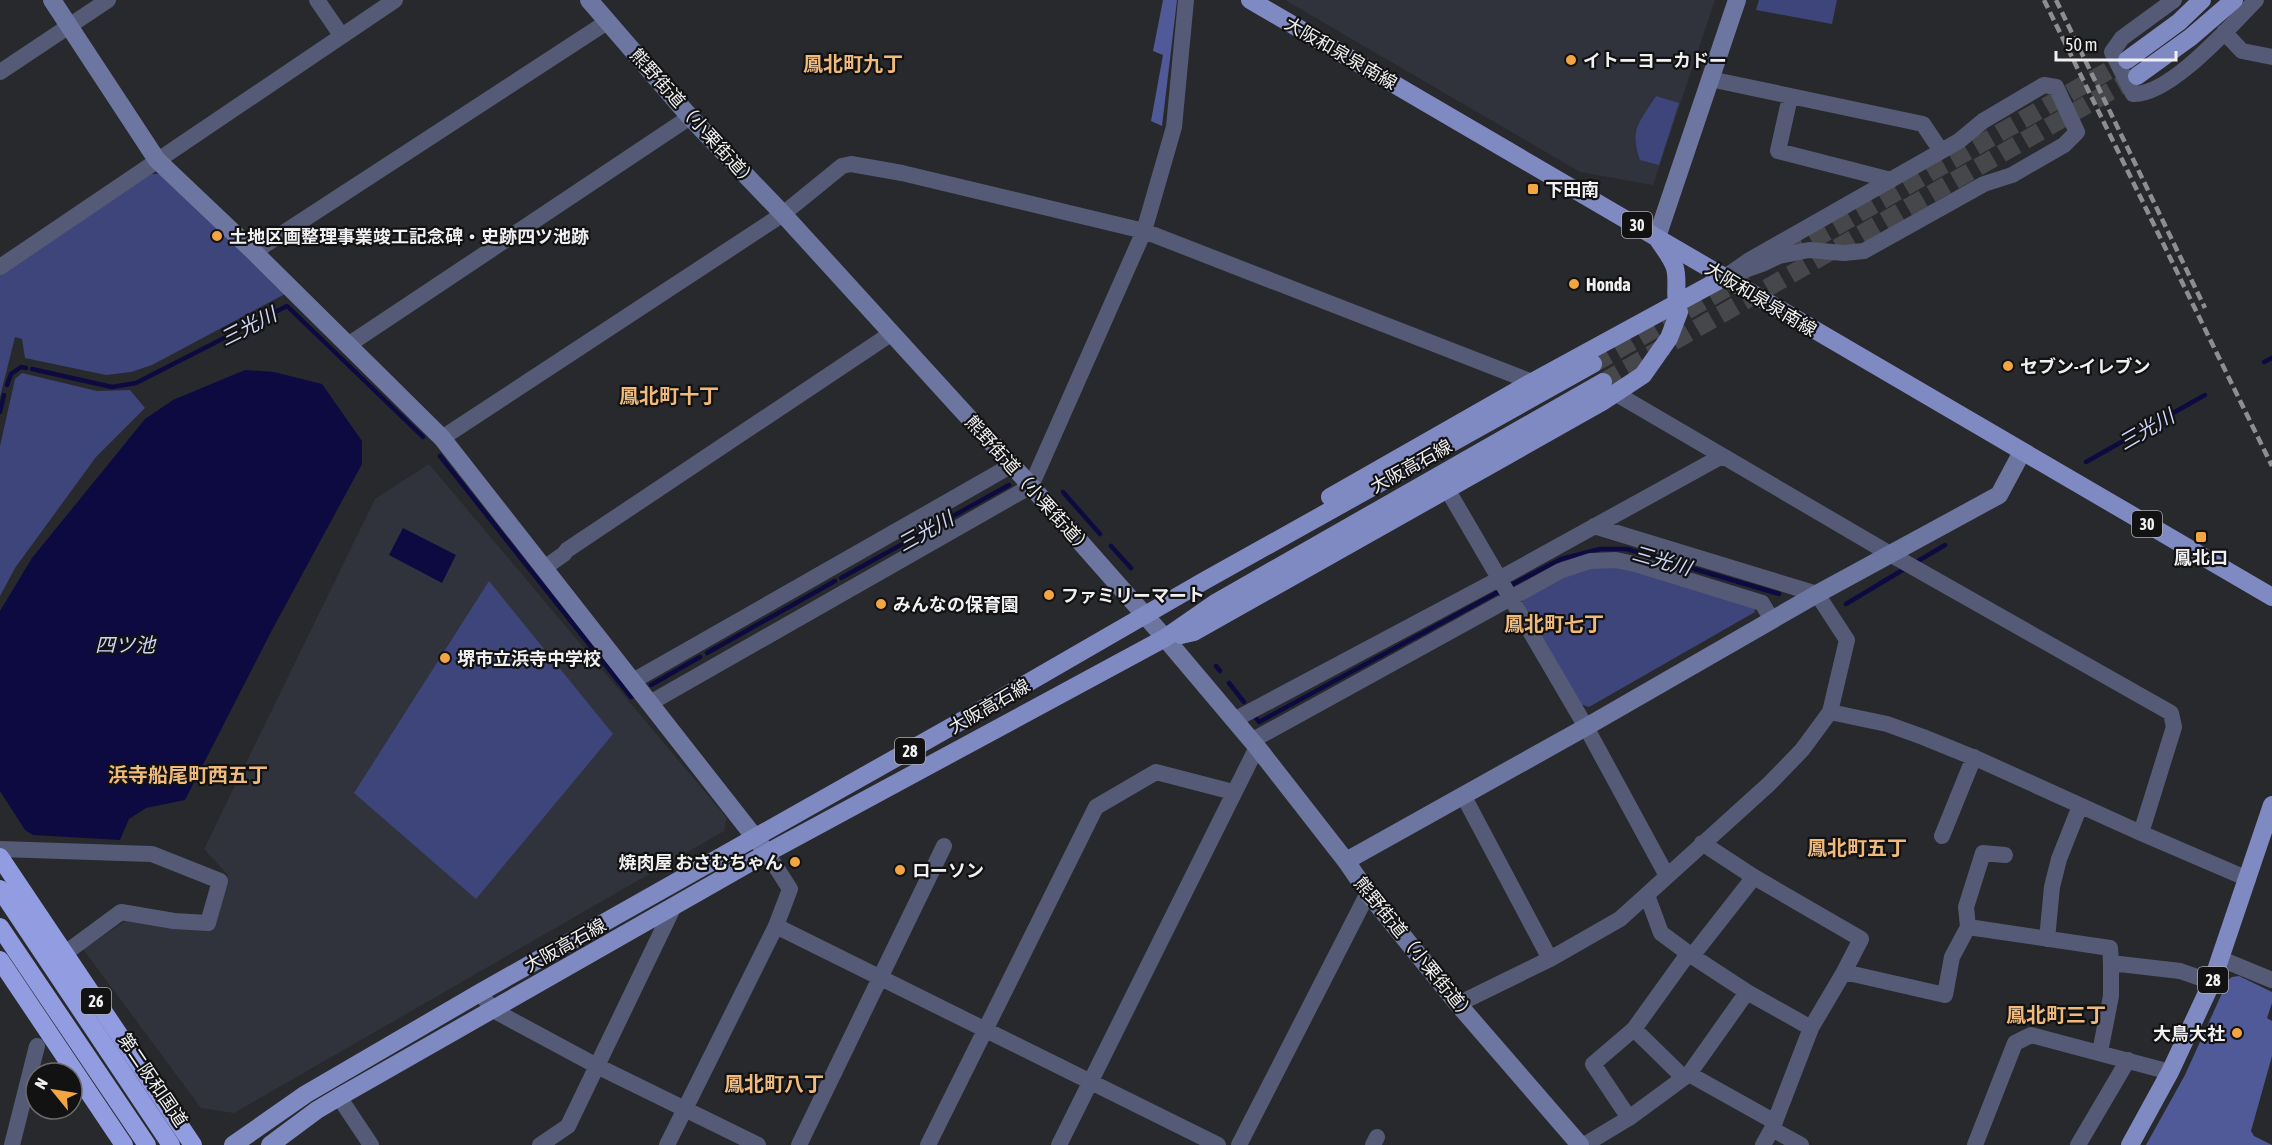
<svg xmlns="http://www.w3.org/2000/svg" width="2272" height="1145" viewBox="0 0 2272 1145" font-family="'Asap Condensed','Noto Sans JP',sans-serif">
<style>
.built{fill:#31333c}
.green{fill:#3d457a}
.forest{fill:#515a98}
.water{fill:#0d0a41}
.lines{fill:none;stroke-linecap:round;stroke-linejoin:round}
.stream{stroke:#0d0a41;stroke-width:4.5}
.primary-tunnel{stroke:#46474a;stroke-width:18;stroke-dasharray:18 9;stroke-linecap:butt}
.street{stroke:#555b76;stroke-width:16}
.secondary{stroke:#6d76a1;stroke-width:18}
.primary{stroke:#808ac2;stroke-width:18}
.highway{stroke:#919de0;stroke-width:18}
.rail{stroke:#8e8e91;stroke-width:4.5;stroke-dasharray:9 4.5;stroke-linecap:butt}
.poi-dot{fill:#f2a541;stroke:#121213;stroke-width:2}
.labels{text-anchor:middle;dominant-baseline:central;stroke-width:4.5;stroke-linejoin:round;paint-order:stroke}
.shield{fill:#121213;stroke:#adadaf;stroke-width:1.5}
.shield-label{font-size:16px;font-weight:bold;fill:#f0f0f2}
.street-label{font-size:18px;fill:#f0f0f2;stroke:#121213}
.poi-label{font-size:18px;font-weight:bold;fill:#f0f0f2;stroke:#121213;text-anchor:start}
.neighbourhood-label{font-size:20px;font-weight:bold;fill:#efba7c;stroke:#121213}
.water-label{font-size:20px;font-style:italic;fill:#cdd5f9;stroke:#121213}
</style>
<rect width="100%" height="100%" fill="#28292c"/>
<!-- built -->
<path class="built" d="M 1285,0 L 1715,0 L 1653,185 L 1580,172 Z
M 429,464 L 727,818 L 724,831 L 234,1113 L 201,1108 L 83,949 L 127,920 L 213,929 L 228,875 L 204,849 L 375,499 Z"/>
<!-- green -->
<path class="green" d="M 1759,0 L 1837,0 L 1832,24 L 1756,10 Z
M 1656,96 L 1679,103 L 1659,165 L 1640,160 C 1629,129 1640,122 1656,96 Z
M 151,174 L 160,174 L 285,294 L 152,365 L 131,372 L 106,375 L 25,358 L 22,339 L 15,337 L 0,397 L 0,275 Z
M 22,373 L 97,391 L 130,390 L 145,408 L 96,457 L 15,568 L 0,596 L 0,446 L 15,379 Z
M 1616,565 L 1753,604 L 1755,612 L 1589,707 L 1580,704 L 1522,602 L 1524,596 L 1590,566 Z
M 489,581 L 613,734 L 476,899 L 354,793 Z"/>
<!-- forest -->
<path class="forest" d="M 1163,0 L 1177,0 L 1162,126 L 1151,121 L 1163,55 L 1153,51 Z
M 2239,976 L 2272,992 L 2272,1003 L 2267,1018 L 2272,1021 L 2272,1056 L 2251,1131 L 2254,1136 L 2272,1145 L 2146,1145 L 2185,1075 L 2228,980 L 2232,977 Z"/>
<!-- water -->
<path class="water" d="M 245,370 L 274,372 L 322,384 L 362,441 L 362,464 L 271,632 L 185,800 L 146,808 L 129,819 L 120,840 L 33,835 L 25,830 L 0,791 L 0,611 L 32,558 L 145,419 L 173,400 Z
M 403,528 L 456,555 L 442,583 L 389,555 Z"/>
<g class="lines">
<!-- stream -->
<path class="stream" d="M 2264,362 L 2272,358
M 32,369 L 112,387 L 136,383 L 287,306 L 423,437
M 7,385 L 11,374 L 21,367 L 26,368
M 0,412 L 4,395
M 440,456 L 631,697 L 633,696
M 2086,462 L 2205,395
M 1063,492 L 1100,534
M 1111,546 L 1131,568
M 1913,564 L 1945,545
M 841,578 L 1009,485
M 1513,584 L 1561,559 L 1600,549 L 1627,549 L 1779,594
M 1846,604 L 1906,568
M 707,653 L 835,581
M 1216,666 L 1220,671
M 1229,683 L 1244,702
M 651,685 L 700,657
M 1256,718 L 1259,722 L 1500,591"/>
<!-- primary-tunnel -->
<path class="primary-tunnel" d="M 1788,254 L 2127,60
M 1593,364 L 1748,276
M 1603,382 L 2137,76"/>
<!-- street -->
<path class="street" d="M 317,0 L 341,35
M 2174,0 L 2122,38 L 2112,52 L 2133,94 C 2170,96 2231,25 2256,0
M 2224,32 L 2242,51 L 2272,57
M 0,72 L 108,0
M 1710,79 L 1923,124 L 1941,151
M 2044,85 L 2056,87 L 2077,132 L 2064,145 L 2012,175 L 1984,184 L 1864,251 L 1844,253 L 1809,250 L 1779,256 L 1762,264 L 1725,277 L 1748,261 L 1959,141 L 1983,121 Z
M 1790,97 L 1778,151 L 1891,180
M 254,252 L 607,22
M 0,267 L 395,0
M 348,345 L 690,117
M 1615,393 L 1890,554 L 2171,713 L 2174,727 L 2141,833
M 442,438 L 783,214 L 842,166 L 851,164 L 902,173 L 1144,231 L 1532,382
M 1447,489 L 1586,727 L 1667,876
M 1594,526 L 1817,594 L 1847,640 L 1830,712
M 544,568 L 564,554 L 567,550 L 892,333
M 633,681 L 1012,465
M 650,703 L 1031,486 L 1144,231 L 1174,127 L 1186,0
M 1234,720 L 1499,579 L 1722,456
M 1251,741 L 1560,571 L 1590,561 L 1616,560 L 1639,565 L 1762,603 L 1772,620
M 1463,795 L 1550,959
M 1942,836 L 1974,757
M 1702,843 L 1754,877 L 1861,939 L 1844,972
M 0,849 L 152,854 L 220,881 L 208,923 L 174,921 L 121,912 L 64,954
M 1647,895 L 1661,933 L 1692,956 L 1747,992
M 776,926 L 1218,1145
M 1968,927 L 1966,907 L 1983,853 L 2005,855
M 2047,939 L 2052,887 L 2059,859 L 2080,806
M 1692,956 L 1754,877
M 2221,959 L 2272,980
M 481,992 L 491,1009 L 597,1066 L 758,1145
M 1458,1004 L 1550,959 L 1620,919 L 1769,784 L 1802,750 L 1830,712 L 1887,724 L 1923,737 L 1982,761 L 2141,833 L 2248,879
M 1634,1029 L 1684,1078
M 2100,1052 L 2111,996 L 2111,963
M 1689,1074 L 1775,1122
M 339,1097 L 371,1145
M 1629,1118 L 1593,1064 L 1634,1029 L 1688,954
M 1772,1129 L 1801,1145
M 12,1145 L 37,1046
M 540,1145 L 568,1126 L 674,906
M 667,1145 L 776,926 L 790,889 L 767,853
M 799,1145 L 944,846
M 928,1145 L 1096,807 L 1156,772 L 1233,792
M 1059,1145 L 1257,747
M 1239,1145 L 1368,893
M 1373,1145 L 1377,1137
M 1584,1145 L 1629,1118 L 1689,1074 L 1747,992 L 1811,1028
M 1763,1145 L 1772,1129 L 1811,1028 L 1844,972 L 1945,995 L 1952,957 L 1968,927 L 2110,948 L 2111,963 L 2180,971 L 2212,982
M 1975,1145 L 2015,1043 L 2031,1035 L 2170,1072
M 2078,1145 L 2128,1060"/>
<!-- secondary -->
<path class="secondary" d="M 52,0 L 157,160 L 254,252 L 442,438 L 767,853
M 589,0 L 690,117 L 783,214 L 1031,486 L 1165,638 L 1257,747 L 1346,861 L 1368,893 L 1458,1004 L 1580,1145
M 1657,237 L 1737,0
M 1346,861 L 1586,727 L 1817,594 L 1999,495 L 2022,452"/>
<!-- primary -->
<path class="primary" d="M 1250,0 L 2272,597
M 2127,60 L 2179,22 L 2202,0
M 2137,76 L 2191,37 L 2234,0
M 1330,497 L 1532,382 L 1725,277
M 1181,635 L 1194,632 L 1602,402 L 1643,375 L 1669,338 L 1679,312 C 1673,298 1679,283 1675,268 C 1672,258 1663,247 1657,238
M 233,1145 L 306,1094 L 481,992 L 972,715 L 1204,581 L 1593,364
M 270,1145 L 317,1110 L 339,1097 L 767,853 L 1165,638 L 1217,602 L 1603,382
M 2130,1145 L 2170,1072 L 2212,982 L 2272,805"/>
<!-- highway -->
<path class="highway" d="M 0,857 L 193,1145
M 0,889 L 171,1145
M 0,927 L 147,1145
M 0,960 L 124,1145"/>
<!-- rail -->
<path class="rail" d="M 2044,0 L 2272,466
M 2056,0 L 2205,308"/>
</g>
<!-- markers -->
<g class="poi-dot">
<circle cx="1571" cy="60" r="6"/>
<rect x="1527" y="183" width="12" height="12" rx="3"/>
<circle cx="217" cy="236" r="6"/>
<circle cx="1574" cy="284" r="6"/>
<circle cx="2008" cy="366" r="6"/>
<rect x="2195" y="531" width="12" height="12" rx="3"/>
<circle cx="1049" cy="595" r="6"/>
<circle cx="881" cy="604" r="6"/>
<circle cx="445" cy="658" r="6"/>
<circle cx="795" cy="862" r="6"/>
<circle cx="900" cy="870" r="6"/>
<circle cx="2237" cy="1033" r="6"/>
</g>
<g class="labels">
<!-- shield labels -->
<g class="shield">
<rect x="1622" y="212" width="30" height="26" rx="4.5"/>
<rect x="2132" y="511" width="30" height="26" rx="4.5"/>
<rect x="895" y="738" width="30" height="26" rx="4.5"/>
<rect x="2198" y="967" width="30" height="26" rx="4.5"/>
<rect x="81" y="988" width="30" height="26" rx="4.5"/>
</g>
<g class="shield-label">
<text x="1637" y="225">30</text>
<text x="2147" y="524">30</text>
<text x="910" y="751">28</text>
<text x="2213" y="980">28</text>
<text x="96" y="1001">26</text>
</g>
<!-- street labels -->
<g class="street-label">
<text transform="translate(1341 53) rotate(30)">大阪和泉泉南線</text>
<text transform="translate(694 118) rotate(48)">熊野街道（小栗街道）</text>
<text transform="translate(1761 299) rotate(31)">大阪和泉泉南線</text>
<text transform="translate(1411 466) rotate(-29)">大阪高石線</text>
<text transform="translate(1029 485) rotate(48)">熊野街道（小栗街道）</text>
<text transform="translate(989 706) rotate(-30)">大阪高石線</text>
<text transform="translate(565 945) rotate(-29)">大阪高石線</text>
<text transform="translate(1415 949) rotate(51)">熊野街道（小栗街道）</text>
<text transform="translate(153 1080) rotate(56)">第二阪和国道</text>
</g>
<!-- poi labels -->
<g class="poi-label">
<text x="1583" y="60">イトーヨーカドー</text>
<text x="1545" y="189">下田南</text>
<text x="229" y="236">土地区画整理事業竣工記念碑・史跡四ツ池跡</text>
<text x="1586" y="284">Honda</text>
<text x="2020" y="366">セブン-イレブン</text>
<text x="2201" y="557" text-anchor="middle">鳳北口</text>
<text x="1061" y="595">ファミリーマート</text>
<text x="893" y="604">みんなの保育園</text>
<text x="457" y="658">堺市立浜寺中学校</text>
<text x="783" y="862" text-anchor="end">焼肉屋 おさむちゃん</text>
<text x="912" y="870">ローソン</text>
<text x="2225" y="1033" text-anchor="end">大鳥大社</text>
</g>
<!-- neighbourhood labels -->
<g class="neighbourhood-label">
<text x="853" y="63">鳳北町九丁</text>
<text x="669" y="395">鳳北町十丁</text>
<text x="1554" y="623">鳳北町七丁</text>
<text x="188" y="774">浜寺船尾町西五丁</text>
<text x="1857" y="847">鳳北町五丁</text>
<text x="2056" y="1014">鳳北町三丁</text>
<text x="774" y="1083">鳳北町八丁</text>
</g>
<!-- water labels -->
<g class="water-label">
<text transform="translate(248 326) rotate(-27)">三光川</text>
<text transform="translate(2146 429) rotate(-30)">三光川</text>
<text transform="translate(925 531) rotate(-29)">三光川</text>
<text transform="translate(1662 560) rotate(16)">三光川</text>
<text x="125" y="644">四ツ池</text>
</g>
</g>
<!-- north arrow -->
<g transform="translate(54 1091) rotate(300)"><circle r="28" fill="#121213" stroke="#6b6b6c" stroke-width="1.5"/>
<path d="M0-4.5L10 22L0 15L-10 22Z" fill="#f2a541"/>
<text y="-9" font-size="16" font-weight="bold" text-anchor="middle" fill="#f0f0f2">N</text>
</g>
<!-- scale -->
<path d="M2056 51v9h120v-9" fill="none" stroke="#f0f0f2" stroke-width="3"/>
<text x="2065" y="51" font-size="18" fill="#f0f0f2" stroke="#121213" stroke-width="4.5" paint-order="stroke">50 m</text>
</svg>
